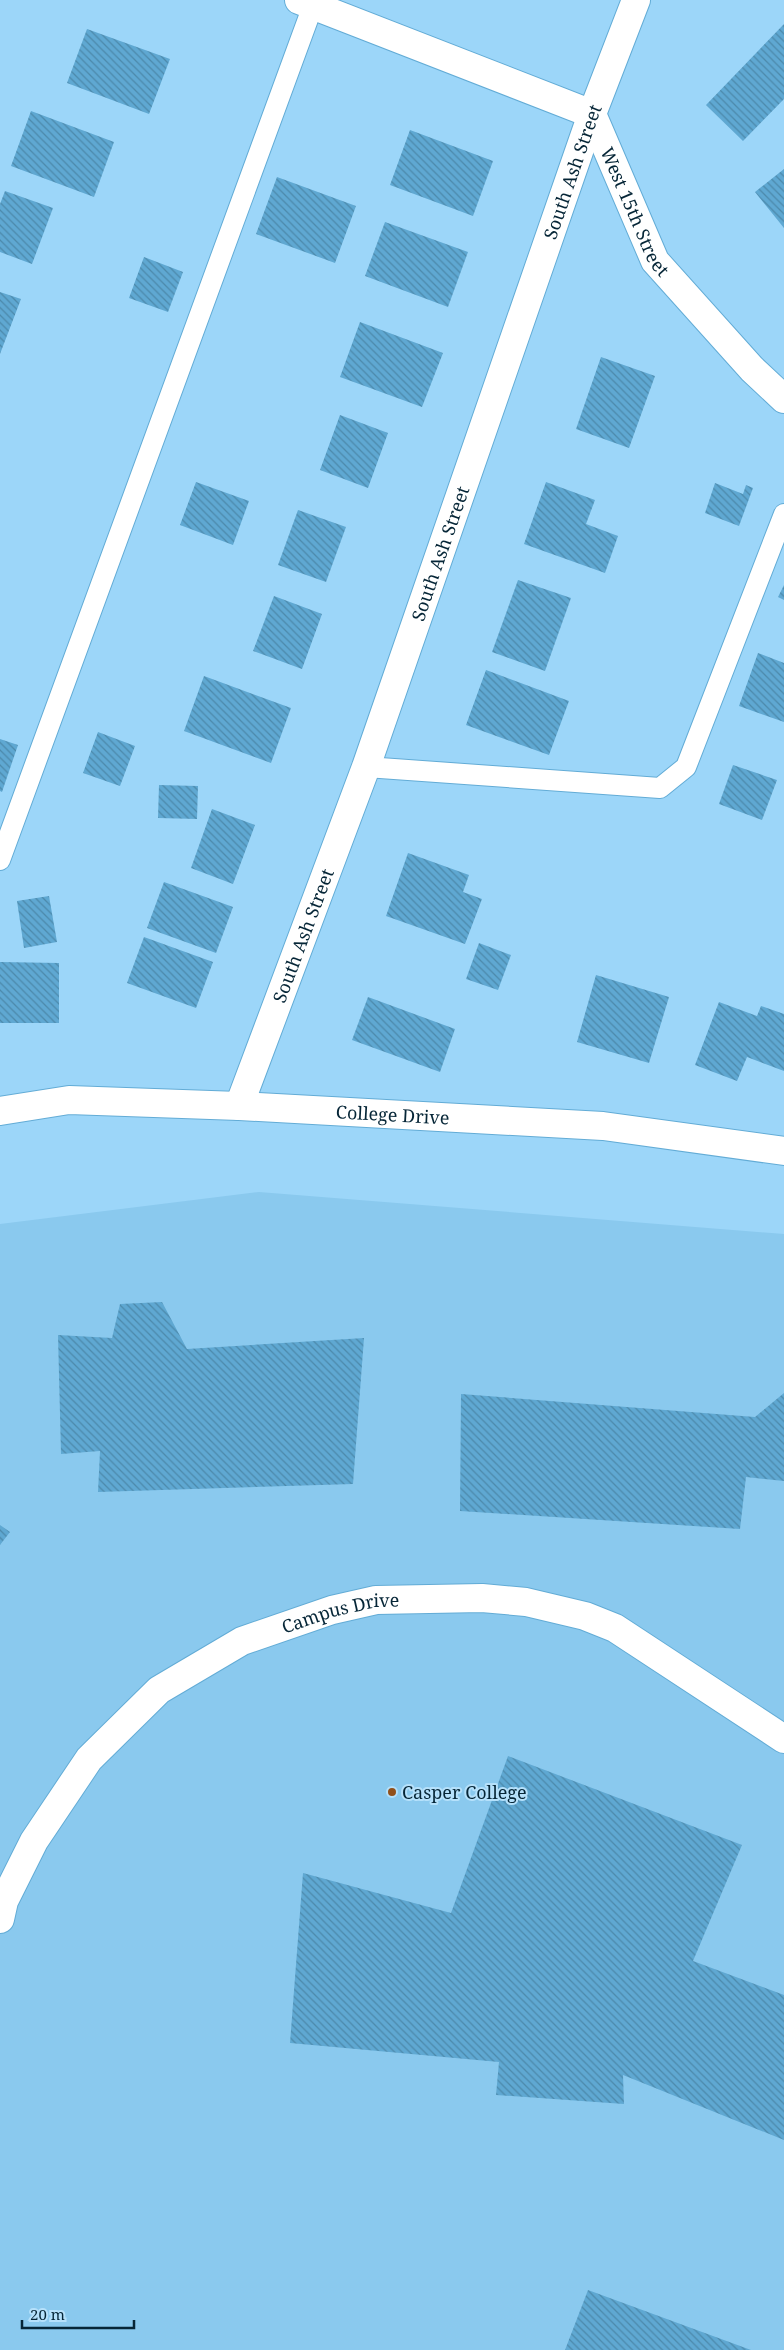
<svg xmlns="http://www.w3.org/2000/svg" width="784" height="2350" viewBox="0 0 784 2350" font-family="'Noto Serif',serif">
<style>
.built{fill:#8ac9ee}
.building{fill:url(#building-back-hatch)}
.lines{fill:none;stroke-linecap:round;stroke-linejoin:round}
.service-casing{stroke:#63acd6;stroke-width:22}
.minor-casing{stroke:#63acd6;stroke-width:30}
.tertiary-casing{stroke:#63acd6;stroke-width:30}
.service{stroke:#fff;stroke-width:20}
.minor{stroke:#fff;stroke-width:28}
.tertiary{stroke:#fff;stroke-width:28}
.poi-dot{fill:#91501b;stroke:#b6e1fb;stroke-width:2}
.labels{text-anchor:middle;dominant-baseline:central;stroke-width:4;stroke-linejoin:round;paint-order:stroke}
.street-label{font-size:18px;fill:#062637;stroke:#b6e1fb}
.poi-label{font-size:18px;fill:#062637;stroke:#b6e1fb;text-anchor:start}
</style>
<defs>
<pattern id="building-back-hatch" width="6" height="6" patternUnits="userSpaceOnUse" patternTransform="scale(1.25)"><rect width="6" height="6" fill="#5fa8d2"/><path d="M-1 5l2 2M0 0l6 6M5-1l2 2" fill="none" stroke="#4c89ab"/></pattern>
</defs>
<rect width="100%" height="100%" fill="#9cd6f9"/>
<!-- built -->
<path class="built" d="M 259,1192 L 784,1234 L 784,2350 L 0,2350 L 0,1224 Z"/>
<!-- building -->
<path class="building" d="M 784,24 L 784,99 L 743,141 L 706,105 Z
M 87,29 L 170,59 L 149,114 L 67,83 Z
M 31,111 L 114,142 L 94,197 L 11,166 Z
M 410,130 L 493,161 L 473,216 L 390,185 Z
M 784,169 L 784,228 L 755,192 Z
M 277,177 L 356,206 L 335,263 L 256,234 Z
M 5,191 L 53,208 L 32,264 L 0,252 L 0,204 Z
M 385,222 L 468,252 L 448,307 L 365,276 Z
M 144,257 L 183,272 L 168,312 L 129,298 Z
M 0,292 L 21,299 L 0,354 Z
M 360,322 L 443,353 L 422,407 L 340,377 Z
M 601,357 L 655,376 L 629,448 L 576,429 Z
M 340,415 L 388,433 L 368,488 L 320,470 Z
M 196,482 L 249,501 L 233,545 L 180,525 Z
M 546,482 L 595,500 L 586,524 L 618,536 L 605,573 L 524,544 Z
M 715,483 L 743,494 L 746,485 L 753,488 L 739,526 L 705,513 Z
M 298,510 L 346,527 L 326,582 L 278,565 Z
M 518,580 L 571,598 L 545,671 L 492,652 Z
M 784,585 L 784,600 L 778,597 Z
M 274,596 L 322,614 L 302,669 L 253,651 Z
M 758,653 L 784,663 L 784,722 L 739,706 Z
M 486,670 L 569,701 L 549,755 L 466,725 Z
M 204,676 L 291,708 L 271,763 L 184,731 Z
M 98,732 L 135,746 L 120,786 L 83,773 Z
M 0,739 L 18,745 L 2,792 L 0,791 Z
M 733,765 L 777,780 L 762,820 L 719,804 Z
M 159,785 L 198,786 L 197,819 L 158,818 Z
M 212,809 L 255,825 L 233,884 L 191,868 Z
M 408,853 L 469,875 L 463,892 L 482,899 L 465,944 L 386,916 Z
M 164,882 L 233,907 L 216,953 L 147,928 Z
M 49,896 L 57,942 L 24,948 L 17,901 Z
M 144,937 L 213,962 L 196,1008 L 127,983 Z
M 479,943 L 511,955 L 498,990 L 466,979 Z
M 0,962 L 59,963 L 59,1023 L 0,1023 Z
M 596,975 L 669,997 L 649,1063 L 577,1042 Z
M 368,997 L 455,1029 L 440,1072 L 352,1040 Z
M 719,1002 L 757,1016 L 761,1006 L 784,1014 L 784,1071 L 747,1057 L 737,1081 L 695,1065 Z
M 162,1302 L 187,1349 L 364,1338 L 353,1484 L 98,1492 L 100,1451 L 61,1454 L 58,1335 L 112,1338 L 120,1304 Z
M 784,1393 L 784,1481 L 746,1477 L 740,1529 L 460,1511 L 461,1394 L 755,1417 Z
M 0,1525 L 10,1532 L 0,1545 Z
M 508,1756 L 742,1845 L 693,1961 L 784,1995 L 784,2140 L 623,2075 L 624,2104 L 496,2095 L 499,2062 L 290,2043 L 303,1873 L 451,1913 Z
M 588,2290 L 751,2350 L 565,2350 Z"/>
<g class="lines">
<!-- service casing -->
<g class="service-casing">
<path id="service" d="M 366,767 L 660,788 L 686,767 L 784,514
M 0,860 L 315,0"/>
</g>
<!-- minor casing -->
<g class="minor-casing">
<g id="minor">
<path id="s1" d="M 299,0 L 592,114 L 655,261 L 752,369 L 784,399"/>
<path id="s2" d="M 239,1106 L 366,767 L 592,114 L 636,0"/>
<path id="s3" d="M 0,1919 L 4,1901 L 34,1841 L 89,1759 L 159,1690 L 242,1641 L 332,1610 L 376,1600 L 482,1598 L 526,1602 L 585,1616 L 615,1628 L 784,1739"/>
</g>
</g>
<!-- tertiary casing -->
<g class="tertiary-casing">
<g id="tertiary">
<path id="s4" d="M 0,1111 L 69,1100 L 239,1106 L 603,1126 L 784,1151"/>
</g>
</g>
<!-- service -->
<use href="#service" class="service"/>
<!-- minor -->
<use href="#minor" class="minor"/>
<!-- tertiary -->
<use href="#tertiary" class="tertiary"/>
</g>
<!-- markers -->
<circle class="poi-dot" cx="392" cy="1792" r="5"/>
<g class="labels">
<!-- street labels -->
<g class="street-label">
<text stroke="none"><textPath href="#s2" startOffset="992">South Ash Street</textPath></text>
<text stroke="none"><textPath href="#s1" startOffset="421">West 15th Street</textPath></text>
<text stroke="none"><textPath href="#s2" startOffset="588">South Ash Street</textPath></text>
<text stroke="none"><textPath href="#s2" startOffset="182">South Ash Street</textPath></text>
<text stroke="none"><textPath href="#s4" startOffset="394">College Drive</textPath></text>
<text stroke="none"><textPath href="#s3" startOffset="482">Campus Drive</textPath></text>
</g>
<!-- poi labels -->
<g class="poi-label">
<text x="402" y="1792">Casper College</text>
</g>
</g>
<!-- scale -->
<path d="M22 2320v8h112v-8" fill="none" stroke="#062637" stroke-width="2.5"/>
<text x="30" y="2320" font-size="15" fill="#062637" stroke="#b6e1fb" stroke-width="4" paint-order="stroke">20 m</text>
</svg>
